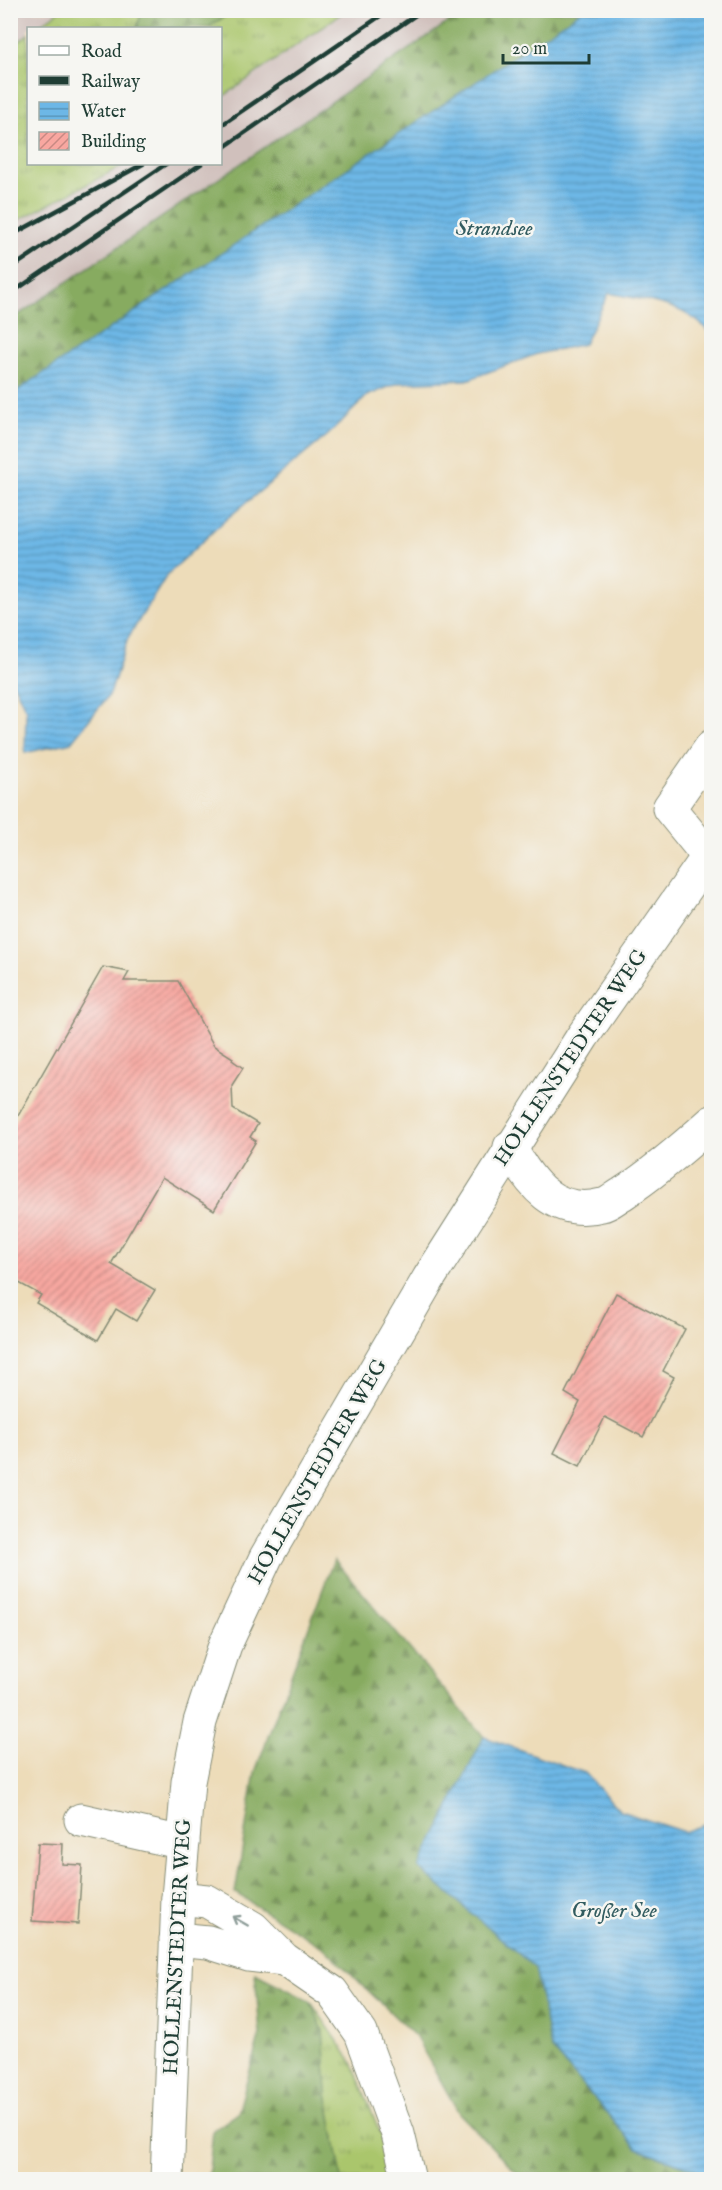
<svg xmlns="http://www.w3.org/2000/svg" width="722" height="2190" viewBox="0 0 722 2190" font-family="'IM FELL English',serif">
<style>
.railway{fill:#d0c0bc}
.grass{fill:url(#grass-tufts);stroke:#648250;stroke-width:1.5}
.forest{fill:url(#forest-firs);stroke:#53744a;stroke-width:1.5}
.water{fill:url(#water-rules);stroke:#467a8d;stroke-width:1.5}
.building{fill:url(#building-hatch)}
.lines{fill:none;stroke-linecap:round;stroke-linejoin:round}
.minor-casing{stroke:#868c76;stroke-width:35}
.major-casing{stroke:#868c76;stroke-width:35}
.minor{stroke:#fff;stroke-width:33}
.major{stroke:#fff;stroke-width:33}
.rail{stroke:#1f3d34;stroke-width:4.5}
.oneway{stroke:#8f9e9a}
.labels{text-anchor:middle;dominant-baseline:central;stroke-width:5;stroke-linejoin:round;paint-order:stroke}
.street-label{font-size:21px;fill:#1f3d34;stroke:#f6f6f2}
.water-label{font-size:22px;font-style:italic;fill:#325c60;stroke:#f6f6f2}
</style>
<defs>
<pattern id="grass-tufts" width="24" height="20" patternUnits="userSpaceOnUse" patternTransform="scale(1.5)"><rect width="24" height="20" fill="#aac66c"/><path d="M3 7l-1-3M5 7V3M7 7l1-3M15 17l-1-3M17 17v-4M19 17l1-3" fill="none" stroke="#8aa25a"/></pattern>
<pattern id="forest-firs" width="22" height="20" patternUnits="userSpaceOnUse" patternTransform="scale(1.5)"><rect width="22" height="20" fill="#87ab60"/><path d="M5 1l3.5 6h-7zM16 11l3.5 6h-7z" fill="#6e8c50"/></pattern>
<pattern id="water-rules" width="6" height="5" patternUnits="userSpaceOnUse" patternTransform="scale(1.5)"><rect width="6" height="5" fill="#6db7e6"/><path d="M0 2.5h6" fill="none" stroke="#5996bb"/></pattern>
<pattern id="building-hatch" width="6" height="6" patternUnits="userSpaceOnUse" patternTransform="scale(1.5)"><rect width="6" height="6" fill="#f8a7a0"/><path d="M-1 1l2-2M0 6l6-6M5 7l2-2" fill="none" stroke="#c88983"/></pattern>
</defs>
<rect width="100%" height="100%" fill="#f6f6f2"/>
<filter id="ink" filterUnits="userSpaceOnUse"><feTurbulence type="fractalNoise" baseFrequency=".0167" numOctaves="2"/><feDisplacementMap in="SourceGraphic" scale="12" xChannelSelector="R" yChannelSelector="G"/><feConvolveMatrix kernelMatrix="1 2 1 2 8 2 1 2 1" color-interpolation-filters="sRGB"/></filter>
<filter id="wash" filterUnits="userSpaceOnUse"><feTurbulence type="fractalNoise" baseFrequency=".008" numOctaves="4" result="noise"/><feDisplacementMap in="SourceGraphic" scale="24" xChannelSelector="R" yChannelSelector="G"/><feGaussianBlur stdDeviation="1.35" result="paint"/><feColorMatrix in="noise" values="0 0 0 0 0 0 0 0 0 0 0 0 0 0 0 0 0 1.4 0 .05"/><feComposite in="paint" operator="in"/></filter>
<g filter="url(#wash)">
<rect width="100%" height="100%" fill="#eddcb9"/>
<!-- railway -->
<path class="railway" d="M 11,11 L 59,11 L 36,28 L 28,28 L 28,34 L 11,48 Z
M 345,11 L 465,11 L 11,320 L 11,224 L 126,164 L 220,164 L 221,98 Z"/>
<!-- grass -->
<path class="grass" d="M 59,11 L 59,10 L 142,11 L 137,28 L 36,28 Z
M 233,11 L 345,11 L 221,98 L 220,28 L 207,28 Z
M 28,34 L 28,164 L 126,164 L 11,224 L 11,48 Z
M 310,2001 L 351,2060 L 393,2165 L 395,2179 L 342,2179 L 327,2094 L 323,2031 Z"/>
<!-- forest -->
<path class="forest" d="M 142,11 L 142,10 L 233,11 L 207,28 L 137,28 Z
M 465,11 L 583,11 L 11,395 L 11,320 Z
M 334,1559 L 484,1737 L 419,1868 L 536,1968 L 551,2048 L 637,2148 L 711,2176 L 711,2179 L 556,2180 L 547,2175 L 518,2174 L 459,2113 L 415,2036 L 324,1948 L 235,1893 L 255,1772 Z
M 255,1973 L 310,2001 L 323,2030 L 327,2094 L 342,2179 L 208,2179 L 213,2131 L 238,2113 L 260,2034 Z"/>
<!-- water -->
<path class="water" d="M 583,10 L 711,11 L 711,335 C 688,304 644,300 609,293 L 584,344 L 537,354 L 467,380 L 398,383 L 367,396 L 328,435 L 224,521 L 167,575 L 128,638 L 110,694 L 71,742 L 25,753 L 26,710 L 13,682 L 10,682 L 11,395 Z
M 484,1737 L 585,1773 L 620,1811 L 684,1832 L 711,1822 L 711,2176 L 637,2148 L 551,2048 L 535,1968 L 419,1868 Z"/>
<g id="blocks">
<!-- building -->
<path class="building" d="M 103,967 L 129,972 L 124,981 L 178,981 L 214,1046 L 233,1058 L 232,1060 L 243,1068 L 232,1085 L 233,1109 L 258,1124 L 250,1137 L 256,1141 L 214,1210 L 162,1177 L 111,1264 L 155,1290 L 136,1321 L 116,1309 L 98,1340 L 36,1303 L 41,1295 L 10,1278 L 10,1130 Z
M 616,1293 L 685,1329 L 663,1371 L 674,1377 L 643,1437 L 605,1417 L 580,1466 L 554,1453 L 580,1402 L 565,1393 Z
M 38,1843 L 63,1844 L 62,1864 L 82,1865 L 78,1924 L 32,1921 Z"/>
</g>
</g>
<g filter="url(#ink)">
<use href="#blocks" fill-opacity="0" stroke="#868c76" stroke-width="1.5"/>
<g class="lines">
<!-- minor casing -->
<g class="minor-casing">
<path id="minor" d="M 708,856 L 669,808 L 712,746
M 510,1147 C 530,1184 555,1217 602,1205 C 609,1204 616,1197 622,1194 C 654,1173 683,1148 712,1122
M 81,1820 L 183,1843
M 178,1898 L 207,1901 L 253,1928 L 284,1959 L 332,1992 L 361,2033 L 398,2134 L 409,2180
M 176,1939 L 208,1942 L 249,1955 L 284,1959"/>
</g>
<!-- major casing -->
<g class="major-casing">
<path id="major" d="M 167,2180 L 178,1898 L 188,1782 L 200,1722 L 225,1645 L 266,1557 L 429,1278 L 583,1036 L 712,851"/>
</g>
<!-- minor -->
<use href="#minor" class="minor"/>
<!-- major -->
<use href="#major" class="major"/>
<!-- rail -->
<path class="rail" d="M 220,126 L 389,10
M 220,150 L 423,10
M 10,236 L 143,164
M 10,269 L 166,164
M 10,294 L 201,164"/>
</g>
<!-- one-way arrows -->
<defs><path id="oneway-shaft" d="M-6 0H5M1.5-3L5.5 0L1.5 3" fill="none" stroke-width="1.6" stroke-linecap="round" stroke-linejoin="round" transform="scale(1.5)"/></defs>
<use class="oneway" href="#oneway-shaft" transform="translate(240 1921) rotate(-150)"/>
</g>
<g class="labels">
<!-- street labels -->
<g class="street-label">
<text transform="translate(571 1058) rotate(-56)">HOLLENSTEDTER WEG</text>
<text transform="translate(318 1472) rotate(-60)">HOLLENSTEDTER WEG</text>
<text transform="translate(178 1947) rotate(-87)">HOLLENSTEDTER WEG</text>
</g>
<!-- water labels -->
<g class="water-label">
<text x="494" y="229">Strandsee</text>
<text x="614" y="1911">Großer See</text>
</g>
</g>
<!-- margin -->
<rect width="722" height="2190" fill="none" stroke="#f6f6f2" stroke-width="36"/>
<!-- legend -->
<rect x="27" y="27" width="195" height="138" fill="#f6f6f2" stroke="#a0aca6" stroke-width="1.5"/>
<rect x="39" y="46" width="30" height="9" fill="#ffffff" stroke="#a0aca6" stroke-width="1.5"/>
<text x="81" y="57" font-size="18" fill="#1f3d34">Road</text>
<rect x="39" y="76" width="30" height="9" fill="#1f3d34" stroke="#a0aca6" stroke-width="1.5"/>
<text x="81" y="87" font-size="18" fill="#1f3d34">Railway</text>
<rect x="39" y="102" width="30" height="18" fill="url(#water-rules)" stroke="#a0aca6" stroke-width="1.5"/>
<text x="81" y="117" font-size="18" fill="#1f3d34">Water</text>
<rect x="39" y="132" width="30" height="18" fill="url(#building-hatch)" stroke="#a0aca6" stroke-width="1.5"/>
<text x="81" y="147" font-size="18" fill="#1f3d34">Building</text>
<!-- scale -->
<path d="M503 54v9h86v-9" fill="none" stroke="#1f3d34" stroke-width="3"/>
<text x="512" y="54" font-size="18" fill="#1f3d34" stroke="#f6f6f2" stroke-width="4.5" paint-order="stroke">20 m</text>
</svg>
